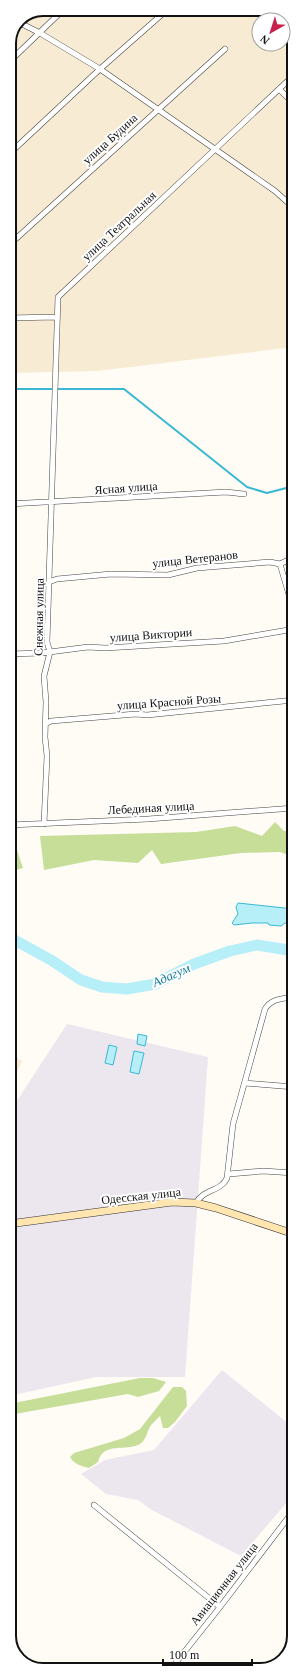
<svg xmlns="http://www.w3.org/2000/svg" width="303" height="1679" viewBox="0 0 303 1679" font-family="'Times New Roman',serif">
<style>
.industrial{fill:#ece6ef}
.farmland{fill:#f7ecd3;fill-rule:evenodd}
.forest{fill:#c7de99}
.water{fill:#b7eff9;stroke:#39b8d4}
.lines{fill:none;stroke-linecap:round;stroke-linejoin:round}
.stream{stroke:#39b8d4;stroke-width:2}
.river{stroke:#b7eff9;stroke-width:11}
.street-casing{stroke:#444;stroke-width:6}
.secondary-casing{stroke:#333;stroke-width:8}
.street{stroke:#fff;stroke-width:5}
.secondary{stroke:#ffe5b0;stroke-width:7}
.labels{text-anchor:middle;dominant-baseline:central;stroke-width:4;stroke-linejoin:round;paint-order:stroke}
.street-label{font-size:12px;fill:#111;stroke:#fff}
.water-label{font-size:13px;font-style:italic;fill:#127d9c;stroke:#fff}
.rim{fill:none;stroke:#111;stroke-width:2}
</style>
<rect width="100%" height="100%" fill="#fffbf5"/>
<!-- industrial -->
<path class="industrial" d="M 67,1024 L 208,1057 L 185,1377 L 96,1377 L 9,1396 L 9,1113 Z
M 222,1370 L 294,1428 L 294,1494 L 241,1556 L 152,1510 L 138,1500 L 106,1494 L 81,1474 L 105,1460 L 154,1450 Z"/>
<!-- farmland -->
<path class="farmland" d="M 43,9 L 264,9 L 284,19 L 294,38 L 294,347 L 97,371 L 9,373 L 9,43 L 19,19 ZM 259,20 L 283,20 L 283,44 L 259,44 Z
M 9,1052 L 22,1061 L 9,1089 Z"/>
<!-- forest -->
<path class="forest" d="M 275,822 L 284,831 L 294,831 L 294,857 L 280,852 L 241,853 L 161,864 L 152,850 L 138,863 L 94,860 L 44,870 L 40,836 L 196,832 L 235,826 L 262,836 Z
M 9,849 L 17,850 L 23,868 L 15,870 L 9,865 Z
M 140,1378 L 153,1378 L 166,1382 L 159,1391 L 138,1397 L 128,1394 L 9,1415 L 9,1404 Z
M 173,1387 L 182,1387 L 186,1391 L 187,1406 L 175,1422 L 168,1428 L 163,1428 L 160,1416 C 157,1419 154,1422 151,1425 C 147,1431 147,1439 140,1444 C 126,1452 103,1441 98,1462 L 89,1468 C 81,1466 74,1464 70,1457 L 74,1453 L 124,1438 L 140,1429 Z"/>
<!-- water -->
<path class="water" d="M 238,903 L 294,909 L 294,926 L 285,923 L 281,926 L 269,925 L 268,923 L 252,923 L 234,925 L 232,923 L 238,914 L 236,907 Z
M 138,1034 L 147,1036 L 145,1046 L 137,1044 Z
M 109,1045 L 117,1047 L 113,1065 L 105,1063 Z
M 134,1051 L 144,1053 L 139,1074 L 130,1072 Z"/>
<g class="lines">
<!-- stream -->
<path class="stream" d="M 9,389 L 124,389 L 247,487 L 267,493 L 294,486"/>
<!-- river -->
<path class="river" d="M 9,937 L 51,960 L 81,980 L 102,987 L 127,989 L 155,984 L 194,964 L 230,951 L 257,945 L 294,951"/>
<!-- street casing -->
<g class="street-casing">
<path id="street" d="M 18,22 L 40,33 L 100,69 L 275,191 L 294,208
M 9,62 L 64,9
M 279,89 L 294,104
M 9,154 L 100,69 L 168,9
M 9,245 L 225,49
M 9,318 L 56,317
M 9,504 L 226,492 L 244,494
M 280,564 L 294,612
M 49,582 L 57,579 L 111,574 L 168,575 L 197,568 L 270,562 L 280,564 L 294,557
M 9,654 L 42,653 L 88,647 L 105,648 L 224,641 L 294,629
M 45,724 L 51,721 L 136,714 L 147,715 L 294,700
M 44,824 L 47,756 L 45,737 L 46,702 L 44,676 L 50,652 L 47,642 L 58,297 L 294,75
M 9,825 L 148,819 L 294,808
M 245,1083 L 294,1087
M 229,1174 L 263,1171 L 294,1173
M 196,1203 C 203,1189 221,1192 227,1178 L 233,1124 L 265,1009 C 272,998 282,999 294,997
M 94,1505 L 220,1607
M 170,1670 L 220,1607 L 294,1510"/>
</g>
<!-- secondary casing -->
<g class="secondary-casing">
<path id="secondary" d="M 9,1224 L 172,1202 L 196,1203 L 216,1208 L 294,1234"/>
</g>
<!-- street -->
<use href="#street" class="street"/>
<!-- secondary -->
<use href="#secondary" class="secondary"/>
</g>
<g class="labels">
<!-- street labels -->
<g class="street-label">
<text transform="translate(110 139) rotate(-42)">улица Будина</text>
<text transform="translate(119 226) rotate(-43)">улица Театральная</text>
<text transform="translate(126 488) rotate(-4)">Ясная улица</text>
<text transform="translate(195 559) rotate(-6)">улица Ветеранов</text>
<text transform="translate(39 617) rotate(-89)">Снежная улица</text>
<text transform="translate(151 635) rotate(-4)">улица Виктории</text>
<text transform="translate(169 702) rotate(-4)">улица Красной Розы</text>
<text transform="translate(151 808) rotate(-3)">Лебединая улица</text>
<text transform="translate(141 1196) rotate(-6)">Одесская улица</text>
<text transform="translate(224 1584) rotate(-52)">Авиационная улица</text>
</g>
<!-- water labels -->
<g class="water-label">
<text transform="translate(171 975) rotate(-24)">Адагум</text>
</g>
</g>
<!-- crop -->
<path d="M0 0H303V1679H0ZM43 16H260A27 27 0 0 1 287 43V1636A27 27 0 0 1 260 1663H43A27 27 0 0 1 16 1636V43A27 27 0 0 1 43 16Z" fill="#fff" fill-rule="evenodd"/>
<path class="rim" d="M43 16H260A27 27 0 0 1 287 43V1636A27 27 0 0 1 260 1663H43A27 27 0 0 1 16 1636V43A27 27 0 0 1 43 16Z"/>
<!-- north arrow -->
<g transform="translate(271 32) rotate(219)"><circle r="19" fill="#ffffff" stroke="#a0a0a0"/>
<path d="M0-3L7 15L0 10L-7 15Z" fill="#ca204d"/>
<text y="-6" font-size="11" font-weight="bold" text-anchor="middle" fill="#111111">N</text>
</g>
<!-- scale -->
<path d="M163 1659v6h89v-6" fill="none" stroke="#111111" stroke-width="2"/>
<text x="169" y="1659" font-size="12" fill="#111111" stroke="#ffffff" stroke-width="3" paint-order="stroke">100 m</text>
</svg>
